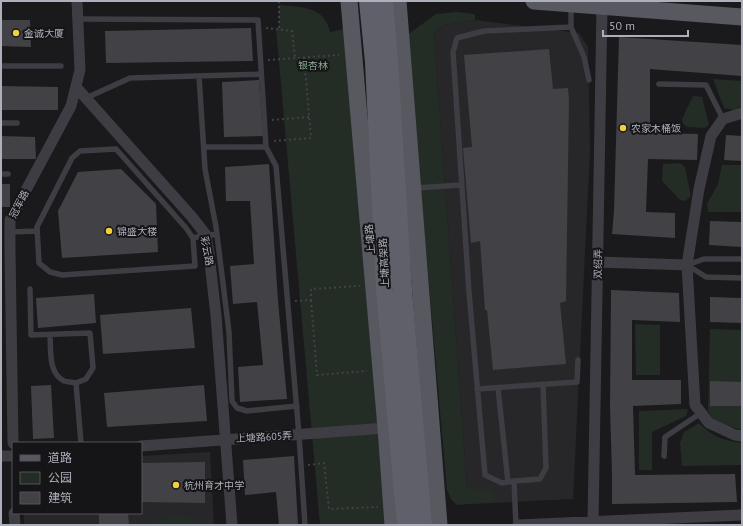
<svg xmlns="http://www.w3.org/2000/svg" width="743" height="526" viewBox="0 0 743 526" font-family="'PT Sans','Noto Sans SC',sans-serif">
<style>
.built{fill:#272629}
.green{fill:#242c26}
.building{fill:#424246}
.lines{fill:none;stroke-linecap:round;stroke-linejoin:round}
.path{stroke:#414248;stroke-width:2;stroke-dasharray:2 3;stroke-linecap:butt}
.service{stroke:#3d3d43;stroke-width:5.5}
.minor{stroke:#3d3d43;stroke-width:11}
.primary{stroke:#575860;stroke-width:17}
.trunk{stroke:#5f6069;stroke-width:18}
.poi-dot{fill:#efd040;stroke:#151517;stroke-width:1.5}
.labels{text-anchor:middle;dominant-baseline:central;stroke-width:4;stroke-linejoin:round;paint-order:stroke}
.poi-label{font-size:10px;fill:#adafbb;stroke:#151517;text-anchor:start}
.park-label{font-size:10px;fill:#85a68c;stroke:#151517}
.street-label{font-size:10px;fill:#adafbb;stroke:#151517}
</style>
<rect width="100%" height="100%" fill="#1a1a1c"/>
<!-- built -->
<path class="built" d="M 475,20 L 579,33 L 588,47 L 590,150 L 573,499 L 473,504 L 467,488 L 434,33 L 445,25 Z
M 210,452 L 214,525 L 24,525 L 24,513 L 141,513 L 141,456 Z"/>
<!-- green -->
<path class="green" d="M 279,5 C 300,7 325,6 330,32 L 344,29 L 386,525 L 320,525 L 276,28 L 279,28 Z
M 457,12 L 475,14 L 475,20 L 445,25 L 434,33 L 467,488 L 493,490 L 496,496 L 493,502 L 457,505 L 451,499 L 447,490 L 407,35 L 436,14 Z
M 713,79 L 742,81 L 741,107 L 734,110 L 724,108 Z
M 693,96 L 702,97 L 709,125 L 704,128 L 688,127 L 683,124 L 682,119 Z
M 680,163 L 685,167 L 691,196 L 685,201 L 680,200 L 662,181 L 663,164 Z
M 722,165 L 742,165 L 742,212 L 708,212 L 707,204 L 718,184 Z
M 635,324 L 660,325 L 660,375 L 636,375 Z
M 710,329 L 742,330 L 742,430 L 722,424 L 713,419 L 708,411 Z
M 688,409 L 686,416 L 652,432 L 652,470 L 639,470 L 639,411 Z
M 699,423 C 711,436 724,441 742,443 L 742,465 L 682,466 L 680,443 L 684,432 Z
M 175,516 C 185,516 192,518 199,525 L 154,525 L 160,520 Z"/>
<!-- building -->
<path class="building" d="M 1,20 L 30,20 L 31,47 L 1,46 Z
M 251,28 L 253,61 L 106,63 L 105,31 Z
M 619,37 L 742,45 L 742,76 L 650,69 L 650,133 L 698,134 L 697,160 L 648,159 L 646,212 L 675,213 L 675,238 L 612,234 L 614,211 Z
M 549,49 L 553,89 L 568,88 L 569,100 L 566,301 L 560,303 L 566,364 L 493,370 L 487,310 L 485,310 L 480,241 L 471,243 L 463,148 L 472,147 L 464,55 Z
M 259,80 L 263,136 L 224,137 L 222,82 Z
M 1,86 L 58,87 L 58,110 L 1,110 Z
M 726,135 L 742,136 L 742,161 L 724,160 Z
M 1,136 L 35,137 L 36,159 L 1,159 Z
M 269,164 L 278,301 L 287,399 L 240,402 L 238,367 L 263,365 L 257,302 L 233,304 L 230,266 L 254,264 L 250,201 L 226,201 L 225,167 Z
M 121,169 L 156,204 L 158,252 L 62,258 L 58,211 L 78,172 Z
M 1,184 L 10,184 L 10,207 L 1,207 Z
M 710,221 L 742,222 L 742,247 L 709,245 Z
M 611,290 L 679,293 L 680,322 L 632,320 L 632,380 L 681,380 L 681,404 L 633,406 L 635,475 L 735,474 L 737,502 L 612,504 L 612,475 L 610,407 Z
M 94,294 L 96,323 L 38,328 L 36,298 Z
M 710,297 L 742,298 L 742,323 L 710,322 Z
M 191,308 L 195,348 L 103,354 L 100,315 Z
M 710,381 L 742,382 L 742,406 L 710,406 Z
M 51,385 L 54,438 L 33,439 L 31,386 Z
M 204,385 L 207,421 L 107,427 L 104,393 Z
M 294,456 L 298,525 L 279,525 L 276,492 L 245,495 L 243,460 Z
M 205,462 L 205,503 L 141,502 L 141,463 Z
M 99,513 L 128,513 L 129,525 L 99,525 Z"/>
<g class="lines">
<!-- path -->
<path class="path" d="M 279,1 L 279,29
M 266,28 L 292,31 L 295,58
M 268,60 L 339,55
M 272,120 L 309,117
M 274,141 L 311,138 L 304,57
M 311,300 L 317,375 L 367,371
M 295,301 L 311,300 L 311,289 L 360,286
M 308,465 L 324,463 L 329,509 L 378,507"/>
<!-- service -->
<path class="service" d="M 571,6 L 571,27 L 584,57 L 589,80
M 78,19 L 258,20 L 266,147 L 276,166 L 299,435 L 305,525
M 1,66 L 61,66
M 199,76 L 205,169 L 216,227 L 229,332 L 232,401 L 237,408 L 247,411 L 297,406
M 659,84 L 706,85 L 723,119
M 86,98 L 130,78 L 261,74
M 1,123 L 17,123
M 204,147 L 266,147
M 1,174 L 8,174
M 415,188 L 461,185
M 10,232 L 37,231
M 193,238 L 186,228 L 116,149 L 80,151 L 72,158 L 37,227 L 39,263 L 50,272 L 62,275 L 195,266 L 193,238 L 206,235 L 217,234
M 687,265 L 706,277 L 742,278
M 687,265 L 704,259 L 742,259
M 30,289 L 31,335 L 90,333 L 93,368 L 86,379 L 76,383 L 81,443
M 50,335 C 51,350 48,373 64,381 C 67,382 72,382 76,383
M 498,388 L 508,482
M 477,389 L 577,382 L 578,360
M 664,456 L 665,437 L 701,413
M 514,481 L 540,479 L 546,468 L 543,384
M 516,525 L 514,481 L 502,483 L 485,475 L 469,292 L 453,52 L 457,38 L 484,31 L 571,27"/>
<!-- minor -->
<path class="minor" d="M 76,87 L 192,217 L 206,235 L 209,254 L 216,315 L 232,525
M 742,113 L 723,119 L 711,136 L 699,189 L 687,265 L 695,405 L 709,423 L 735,435 L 742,436
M 598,262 L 687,265
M 13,443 L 10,251 L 10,220 L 71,106 L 80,70 L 77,1
M 141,446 L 386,428
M 1,456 L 13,456
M 14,513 L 15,525
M 593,521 L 602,7
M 518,525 L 742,515"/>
<!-- primary -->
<path class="primary" d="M 349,1 L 386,428 L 393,525
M 398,1 L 439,525
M 534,1 L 742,17"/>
<!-- trunk -->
<path class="trunk" d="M 368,1 L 374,62 L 385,290 L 406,525
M 384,1 L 389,61 L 403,289 L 423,525"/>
</g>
<!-- markers -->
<g class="poi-dot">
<circle cx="16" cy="33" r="4"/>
<circle cx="623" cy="128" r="4"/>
<circle cx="109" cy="231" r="4"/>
<circle cx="176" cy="485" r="4"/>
</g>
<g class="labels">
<!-- poi labels -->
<g class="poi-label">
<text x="24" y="33">金诚大厦</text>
<text x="631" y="128">农家木桶饭</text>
<text x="117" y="231">锦盛大楼</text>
<text x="184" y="485">杭州育才中学</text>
</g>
<!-- park labels -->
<g class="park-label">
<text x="313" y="65">银杏林</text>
</g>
<!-- street labels -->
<g class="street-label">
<text transform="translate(19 204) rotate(-63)">冠军路</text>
<text transform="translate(370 239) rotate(-95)">上塘路</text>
<text transform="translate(207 251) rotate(79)">彩云路</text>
<text transform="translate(384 263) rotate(-93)">上塘高架路</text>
<text transform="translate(598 264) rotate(-89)">双绍弄</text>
<text transform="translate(264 437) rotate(-3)">上塘路605弄</text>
</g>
</g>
<!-- border -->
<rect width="743" height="526" fill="none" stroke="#adafbb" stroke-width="4"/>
<!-- legend -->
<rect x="12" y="442" width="130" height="72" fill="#151517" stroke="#525359"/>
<rect x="20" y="455" width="20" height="6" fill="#575860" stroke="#525359"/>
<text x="48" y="462" font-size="12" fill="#adafbb">道路</text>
<rect x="20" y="472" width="20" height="12" fill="#242c26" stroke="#525359"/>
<text x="48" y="482" font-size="12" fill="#adafbb">公园</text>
<rect x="20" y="492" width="20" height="12" fill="#424246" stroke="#525359"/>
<text x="48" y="502" font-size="12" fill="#adafbb">建筑</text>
<!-- scale -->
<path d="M603 30v6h85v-6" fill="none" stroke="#adafbb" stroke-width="2"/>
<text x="609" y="30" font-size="12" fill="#adafbb" stroke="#151517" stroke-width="3" paint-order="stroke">50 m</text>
</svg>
